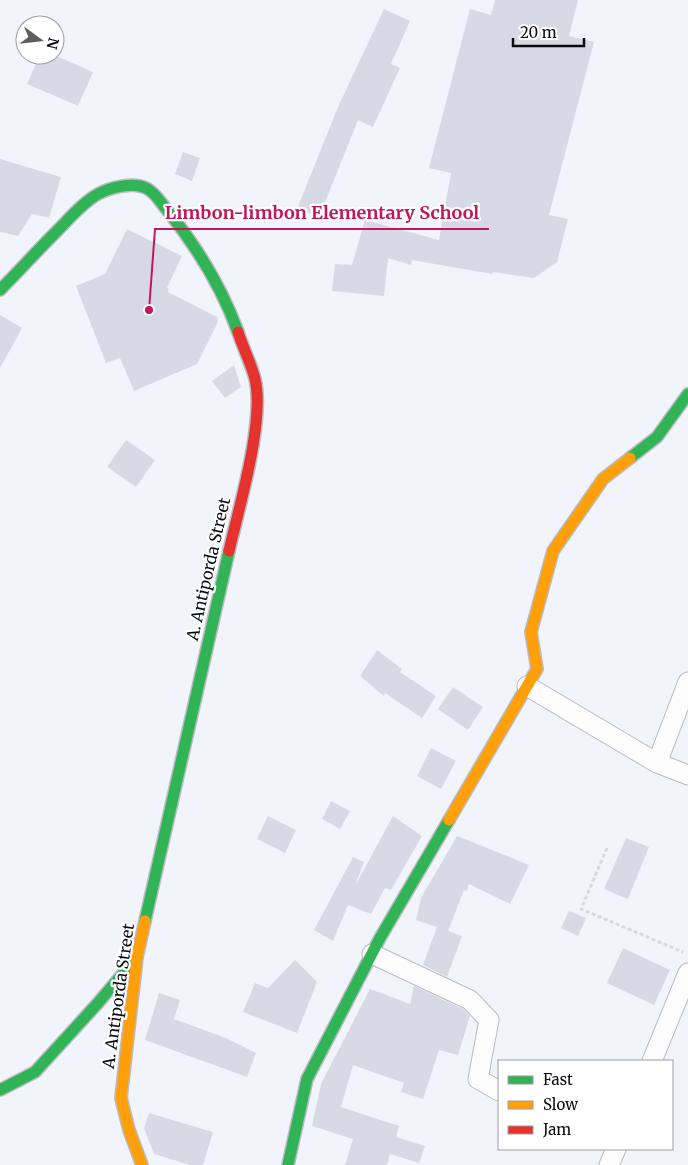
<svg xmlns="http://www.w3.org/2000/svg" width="688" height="1165" viewBox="0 0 688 1165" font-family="Merriweather,serif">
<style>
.building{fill:#d7dae4}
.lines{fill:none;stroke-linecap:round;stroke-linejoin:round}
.street-casing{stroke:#b9bbc2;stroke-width:21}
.fast-casing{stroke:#b9bbc2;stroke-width:14}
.slow-casing{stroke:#b9bbc2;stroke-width:14}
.jam-casing{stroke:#b9bbc2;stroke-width:14}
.path{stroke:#d8d9db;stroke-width:3;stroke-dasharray:4 2.5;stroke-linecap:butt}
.street{stroke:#fdfdfe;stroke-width:19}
.fast{stroke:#30b455;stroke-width:11}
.slow{stroke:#ff9f0a;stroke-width:11}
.jam{stroke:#e5322d;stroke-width:11}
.labels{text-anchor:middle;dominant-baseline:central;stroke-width:4.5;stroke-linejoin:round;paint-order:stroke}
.street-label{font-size:16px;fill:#090b11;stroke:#fff}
.leader{fill:none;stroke:#c2185b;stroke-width:2}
.callout-dot{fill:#c2185b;stroke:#fff;stroke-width:2}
.callout-label{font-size:18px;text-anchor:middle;font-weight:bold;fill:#c2185b;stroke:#fff;stroke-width:4.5;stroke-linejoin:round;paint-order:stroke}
</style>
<rect width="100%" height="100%" fill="#f2f4fb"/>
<!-- building -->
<path class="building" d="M 495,0 L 578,0 L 569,36 L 594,42 L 549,215 L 568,219 L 557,262 L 534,278 L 493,272 L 492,274 L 412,260 L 411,265 L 388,258 L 384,296 L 332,291 L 335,264 L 352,265 L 365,220 L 439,240 L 451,173 L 429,168 L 470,9 L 491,15 Z
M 384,9 L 410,21 L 391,64 L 400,68 L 373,127 L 358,120 L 319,217 L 297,209 L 338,107 Z
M 40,55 L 54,55 L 93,72 L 78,106 L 27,84 Z
M 183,152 L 200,158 L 192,181 L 175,174 Z
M 0,159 L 61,177 L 49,218 L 32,214 L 18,236 L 0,232 Z
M 127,229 L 182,256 L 167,288 L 169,289 L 168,292 L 217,317 L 218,322 L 197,364 L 134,391 L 120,358 L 106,363 L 76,286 L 105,274 Z
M 0,315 L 22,328 L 0,368 Z
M 234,365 L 241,387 L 225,398 L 212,381 Z
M 126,440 L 155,460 L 136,487 L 107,467 Z
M 377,650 L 402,669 L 400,672 L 436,696 L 422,718 L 385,693 L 384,696 L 360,676 Z
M 453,687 L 483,707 L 468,730 L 438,709 Z
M 431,748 L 456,761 L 441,789 L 417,776 Z
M 331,801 L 350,811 L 340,829 L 322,819 Z
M 268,816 L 296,830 L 285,853 L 257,839 Z
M 393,816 L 422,836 L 391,890 L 385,888 L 371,914 L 348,905 L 333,941 L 314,930 L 353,857 L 364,862 L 355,886 Z
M 457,836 L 529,865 L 510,904 L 469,884 L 467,891 L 464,890 L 448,931 L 416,920 L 421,898 Z
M 626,838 L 649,847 L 628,899 L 604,889 Z
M 569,911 L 586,918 L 578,936 L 561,928 Z
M 437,927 L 462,936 L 447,977 L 423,965 Z
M 623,948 L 670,970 L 654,1005 L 607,983 Z
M 295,960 L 317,982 L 297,1033 L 243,1012 L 255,983 L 268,988 Z
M 414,986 L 463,1009 L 470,1016 L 458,1055 L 439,1050 L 423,1099 L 401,1092 L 404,1083 L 353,1065 L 341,1107 L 399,1126 L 396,1137 L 425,1146 L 419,1163 L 390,1154 L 387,1165 L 345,1165 L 353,1139 L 312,1126 L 321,1084 L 370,989 L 410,1004 Z
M 159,993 L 180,1000 L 174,1019 L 226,1038 L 256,1053 L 247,1077 L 145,1040 Z
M 149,1113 L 213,1132 L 203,1165 L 190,1165 L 154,1154 L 144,1128 Z"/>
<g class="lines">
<!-- street casing -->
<g class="street-casing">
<path id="street" d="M 527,686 L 657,763 L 688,775
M 657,763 L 688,682
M 372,954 L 470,1000 L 489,1020 L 478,1079 L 499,1091
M 652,1061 L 688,973
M 609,1165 L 616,1149"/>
</g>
<!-- fast casing -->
<g class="fast-casing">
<path id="fast" d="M 0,290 C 19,271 37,251 56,232 C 69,219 82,203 98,194 C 111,187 133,182 146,188 C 155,192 161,203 167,210 C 197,247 222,288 238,332
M 630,458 L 657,437 L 688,394
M 145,921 L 229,551
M 0,1090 L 35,1072 L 98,1003 L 137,957
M 288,1165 L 307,1079 L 380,938 L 449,820"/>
</g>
<!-- slow casing -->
<g class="slow-casing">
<path id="slow" d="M 449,820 L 537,669 L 531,632 L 553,551 L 603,479 L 630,458
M 142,1165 L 129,1130 L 121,1098 L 137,957 L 145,921"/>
</g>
<!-- jam casing -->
<g class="jam-casing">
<path id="jam" d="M 229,551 C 239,507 265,421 255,379 C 251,363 243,348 238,332"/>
</g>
<!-- path -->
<path class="path" d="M 607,848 L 581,909 L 683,952"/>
<!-- street -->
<use href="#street" class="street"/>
<!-- fast -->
<use href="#fast" class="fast"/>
<!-- slow -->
<use href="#slow" class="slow"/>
<!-- jam -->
<use href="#jam" class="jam"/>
</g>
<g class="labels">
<!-- street labels -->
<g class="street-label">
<text transform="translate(208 569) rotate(-77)">A. Antiporda Street</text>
<text transform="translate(118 996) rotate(-82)">A. Antiporda Street</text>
</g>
</g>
<!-- callouts -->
<path class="leader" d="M149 310L155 229H489"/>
<circle class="callout-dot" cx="149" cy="310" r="5"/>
<g class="callout-label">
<text x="322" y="219">Limbon-limbon Elementary School</text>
</g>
<!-- legend -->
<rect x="498" y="1060" width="175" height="90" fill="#ffffff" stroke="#9d9da0"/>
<rect x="508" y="1076" width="25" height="8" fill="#30b455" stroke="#9d9da0"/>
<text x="543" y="1085" font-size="15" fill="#090b11">Fast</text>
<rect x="508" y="1101" width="25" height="8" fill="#ff9f0a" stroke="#9d9da0"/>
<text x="543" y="1110" font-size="15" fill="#090b11">Slow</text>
<rect x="508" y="1126" width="25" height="8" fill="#e5322d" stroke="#9d9da0"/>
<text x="543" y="1135" font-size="15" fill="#090b11">Jam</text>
<!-- north arrow -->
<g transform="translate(40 40) rotate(105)"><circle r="24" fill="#ffffff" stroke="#9d9da0"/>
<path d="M0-4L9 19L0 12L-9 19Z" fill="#5b5d63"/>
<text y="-8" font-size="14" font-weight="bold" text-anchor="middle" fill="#090b11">N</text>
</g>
<!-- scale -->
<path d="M513 38v8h71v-8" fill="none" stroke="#090b11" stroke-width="2.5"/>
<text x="520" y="38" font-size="15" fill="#090b11" stroke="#ffffff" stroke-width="4" paint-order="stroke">20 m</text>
</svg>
